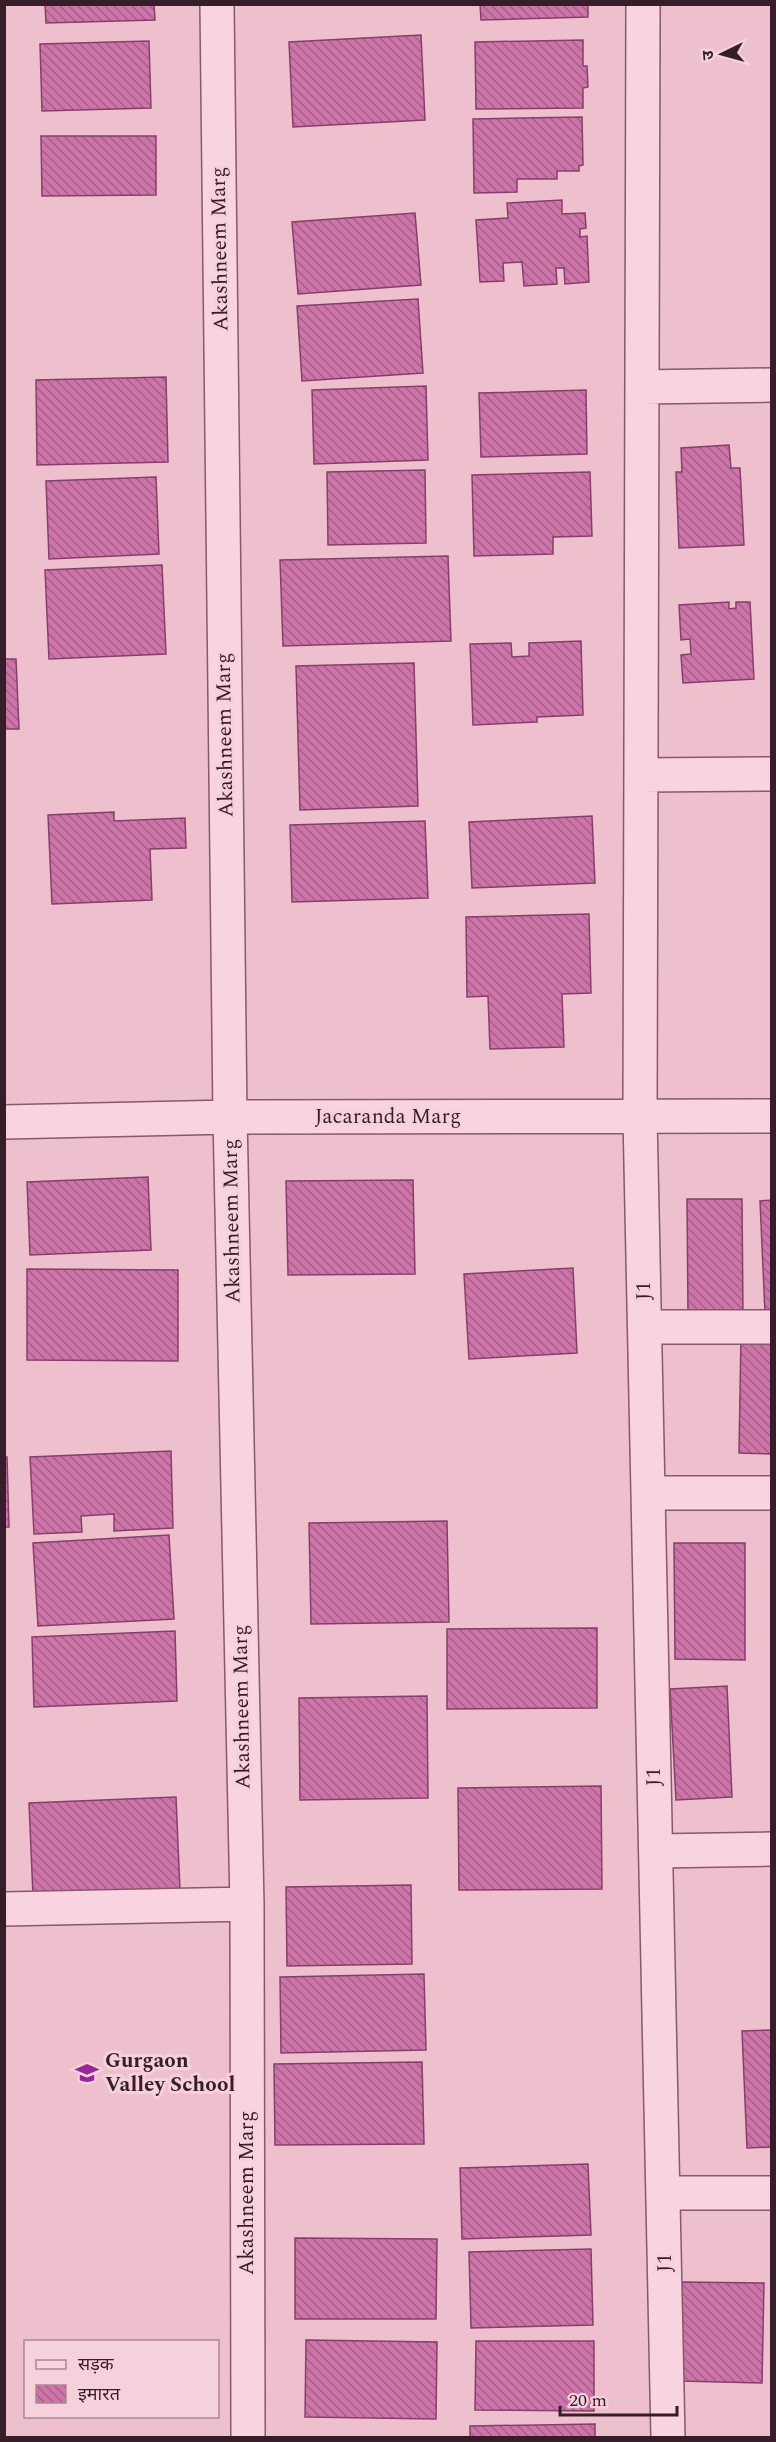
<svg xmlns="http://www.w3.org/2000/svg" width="776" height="2442" viewBox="0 0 776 2442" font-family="Spectral,'Noto Sans Devanagari',serif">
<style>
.building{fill:url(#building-back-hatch);stroke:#873e6a;stroke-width:1.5}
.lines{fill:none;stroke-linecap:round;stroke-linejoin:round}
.minor-casing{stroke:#87586e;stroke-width:36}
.minor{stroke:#f9d3df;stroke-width:33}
.labels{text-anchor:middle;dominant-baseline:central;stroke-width:6;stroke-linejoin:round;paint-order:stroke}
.street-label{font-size:21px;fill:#371d2a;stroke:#f6d0db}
.poi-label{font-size:21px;font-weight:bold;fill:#371d2a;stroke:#f6d0db;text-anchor:start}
</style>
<defs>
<pattern id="building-back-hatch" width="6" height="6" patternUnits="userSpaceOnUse" patternTransform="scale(1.5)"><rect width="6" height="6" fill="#cd75a9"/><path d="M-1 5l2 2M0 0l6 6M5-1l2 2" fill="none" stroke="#a75f8a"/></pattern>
</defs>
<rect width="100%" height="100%" fill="#eec0ce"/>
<!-- building -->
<path class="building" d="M 45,4 L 154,4 L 155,20 L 46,23 Z
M 480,4 L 588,4 L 588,17 L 481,20 Z
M 421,35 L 425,120 L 293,127 L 289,42 Z
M 583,40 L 583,66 L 587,66 L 588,87 L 583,88 L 583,108 L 476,109 L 475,42 Z
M 149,41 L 151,108 L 42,111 L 40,44 Z
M 582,117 L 583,165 L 579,166 L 579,171 L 557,171 L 557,179 L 517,179 L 517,192 L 474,193 L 473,119 Z
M 41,136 L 156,136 L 156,195 L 42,196 Z
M 562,200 L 562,214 L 585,213 L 586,228 L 580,229 L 580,237 L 587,236 L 589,282 L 565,284 L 564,268 L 556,268 L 557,284 L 524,286 L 522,262 L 503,263 L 504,281 L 480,282 L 476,220 L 508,218 L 507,203 Z
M 415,213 L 421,285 L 298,294 L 292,222 Z
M 418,299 L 423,373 L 302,381 L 297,306 Z
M 166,377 L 168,462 L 37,465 L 36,380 Z
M 426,386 L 428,460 L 314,464 L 312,390 Z
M 586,390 L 587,454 L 481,457 L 479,393 Z
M 729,445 L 731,468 L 740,468 L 744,545 L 679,548 L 676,472 L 682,472 L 681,448 Z
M 425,470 L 426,543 L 328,545 L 327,472 Z
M 590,472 L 592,536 L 553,537 L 553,554 L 474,556 L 472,475 Z
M 156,477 L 159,554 L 49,559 L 46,481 Z
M 448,556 L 451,641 L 283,646 L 280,560 Z
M 162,565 L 166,654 L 49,659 L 45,570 Z
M 729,602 L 729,609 L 736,608 L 736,602 L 750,602 L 754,679 L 683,683 L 681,655 L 691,654 L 690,639 L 681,640 L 679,605 Z
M 581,641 L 583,715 L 537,717 L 537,722 L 473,725 L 470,644 L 511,643 L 512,657 L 529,656 L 529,643 Z
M 4,659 L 16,659 L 19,729 L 4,729 Z
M 414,663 L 418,806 L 300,810 L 296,666 Z
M 114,812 L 114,821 L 185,818 L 186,848 L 150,849 L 152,900 L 52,904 L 48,815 Z
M 592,816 L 595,883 L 472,888 L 469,822 Z
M 425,821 L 428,898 L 292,902 L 290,825 Z
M 589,914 L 591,993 L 562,994 L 564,1047 L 490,1049 L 488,996 L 467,997 L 466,917 Z
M 148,1177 L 151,1250 L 30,1255 L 27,1182 Z
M 413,1180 L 415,1274 L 288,1275 L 286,1181 Z
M 687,1199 L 742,1199 L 743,1313 L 688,1313 Z
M 772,1200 L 772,1313 L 765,1313 L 760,1201 Z
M 573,1268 L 577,1353 L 469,1359 L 464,1274 Z
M 27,1269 L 178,1270 L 178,1361 L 27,1360 Z
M 741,1335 L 772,1336 L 772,1454 L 739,1453 Z
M 171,1451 L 173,1528 L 114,1531 L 114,1514 L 81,1516 L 82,1532 L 34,1534 L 30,1457 Z
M 4,1457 L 7,1457 L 9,1527 L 4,1527 Z
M 447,1521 L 449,1622 L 311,1624 L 309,1523 Z
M 169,1535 L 174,1619 L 38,1626 L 33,1543 Z
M 674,1543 L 745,1543 L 745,1660 L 675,1659 Z
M 597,1628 L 597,1708 L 447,1709 L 447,1629 Z
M 175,1631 L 177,1701 L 34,1707 L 32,1637 Z
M 727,1686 L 732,1797 L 676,1800 L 670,1689 Z
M 427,1696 L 428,1798 L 300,1800 L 299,1698 Z
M 601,1786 L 602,1889 L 459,1890 L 458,1788 Z
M 176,1797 L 180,1891 L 33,1896 L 29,1803 Z
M 411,1885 L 412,1964 L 287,1966 L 286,1887 Z
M 424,1974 L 426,2050 L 281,2053 L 280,1977 Z
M 772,2030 L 772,2147 L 747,2148 L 742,2031 Z
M 422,2062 L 424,2144 L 275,2145 L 274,2064 Z
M 588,2164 L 591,2235 L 462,2239 L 460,2168 Z
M 295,2238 L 437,2239 L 436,2319 L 295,2319 Z
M 591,2249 L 593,2325 L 471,2328 L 469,2252 Z
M 682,2282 L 764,2283 L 762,2383 L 680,2381 Z
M 306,2340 L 437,2342 L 436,2419 L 305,2417 Z
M 476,2341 L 594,2341 L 594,2411 L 475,2410 Z
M 595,2424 L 595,2438 L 470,2438 L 470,2426 Z"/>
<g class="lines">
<!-- minor casing -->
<g class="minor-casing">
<path id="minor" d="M 217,4 L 230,1117 L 247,1904 L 248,2438
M 643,4 L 640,1116 L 668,2438
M 642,387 L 772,385
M 641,775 L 772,774
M 4,1122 L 230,1117 L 772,1116
M 645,1327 L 772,1327
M 649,1493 L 772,1493
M 656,1851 L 772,1849
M 4,1909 L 247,1904
M 663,2193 L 772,2193"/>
</g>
<!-- minor -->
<use href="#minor" class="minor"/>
</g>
<!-- icons -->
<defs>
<g id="school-bare" transform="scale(1.8)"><path d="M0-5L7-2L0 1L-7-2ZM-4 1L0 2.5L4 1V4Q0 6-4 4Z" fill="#962797" stroke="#f6d0db" stroke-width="2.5" paint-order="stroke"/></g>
</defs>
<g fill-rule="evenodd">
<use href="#school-bare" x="87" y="2073"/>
</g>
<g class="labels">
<!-- street labels -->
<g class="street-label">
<text transform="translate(220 249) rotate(-91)">Akashneem Marg</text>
<text transform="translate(225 735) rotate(-91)">Akashneem Marg</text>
<text x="388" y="1117">Jacaranda Marg</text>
<text transform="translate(232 1221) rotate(-91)">Akashneem Marg</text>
<text transform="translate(644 1291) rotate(-91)">J1</text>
<text transform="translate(242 1707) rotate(-91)">Akashneem Marg</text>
<text transform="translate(654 1777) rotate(-91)">J1</text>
<text transform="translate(247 2193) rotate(-90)">Akashneem Marg</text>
<text transform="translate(665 2263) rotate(-91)">J1</text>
</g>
<!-- poi labels -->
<g class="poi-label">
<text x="105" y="2061">Gurgaon<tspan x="105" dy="24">Valley School</tspan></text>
</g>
</g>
<!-- border -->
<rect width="776" height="2442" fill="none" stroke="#371d2a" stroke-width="12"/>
<!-- legend -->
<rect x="24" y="2340" width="195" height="78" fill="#f6d0db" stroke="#aa8894" stroke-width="1.5"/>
<rect x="36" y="2360" width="30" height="9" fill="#f9d3df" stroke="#aa8894" stroke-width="1.5"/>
<text x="78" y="2370" font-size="18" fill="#371d2a">सड़क</text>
<rect x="36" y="2385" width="30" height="18" fill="url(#building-back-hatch)" stroke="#aa8894" stroke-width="1.5"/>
<text x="78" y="2400" font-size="18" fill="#371d2a">इमारत</text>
<!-- north arrow -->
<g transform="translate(722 54) rotate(265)" stroke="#f6d0db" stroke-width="4.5" paint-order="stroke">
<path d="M0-4.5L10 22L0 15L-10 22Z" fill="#371d2a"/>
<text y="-9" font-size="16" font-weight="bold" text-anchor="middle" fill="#371d2a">उ</text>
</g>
<!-- scale -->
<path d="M560 2406v9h117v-9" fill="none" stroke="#371d2a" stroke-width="3"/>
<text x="569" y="2406" font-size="18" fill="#371d2a" stroke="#f6d0db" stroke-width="4.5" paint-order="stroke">20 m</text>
</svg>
